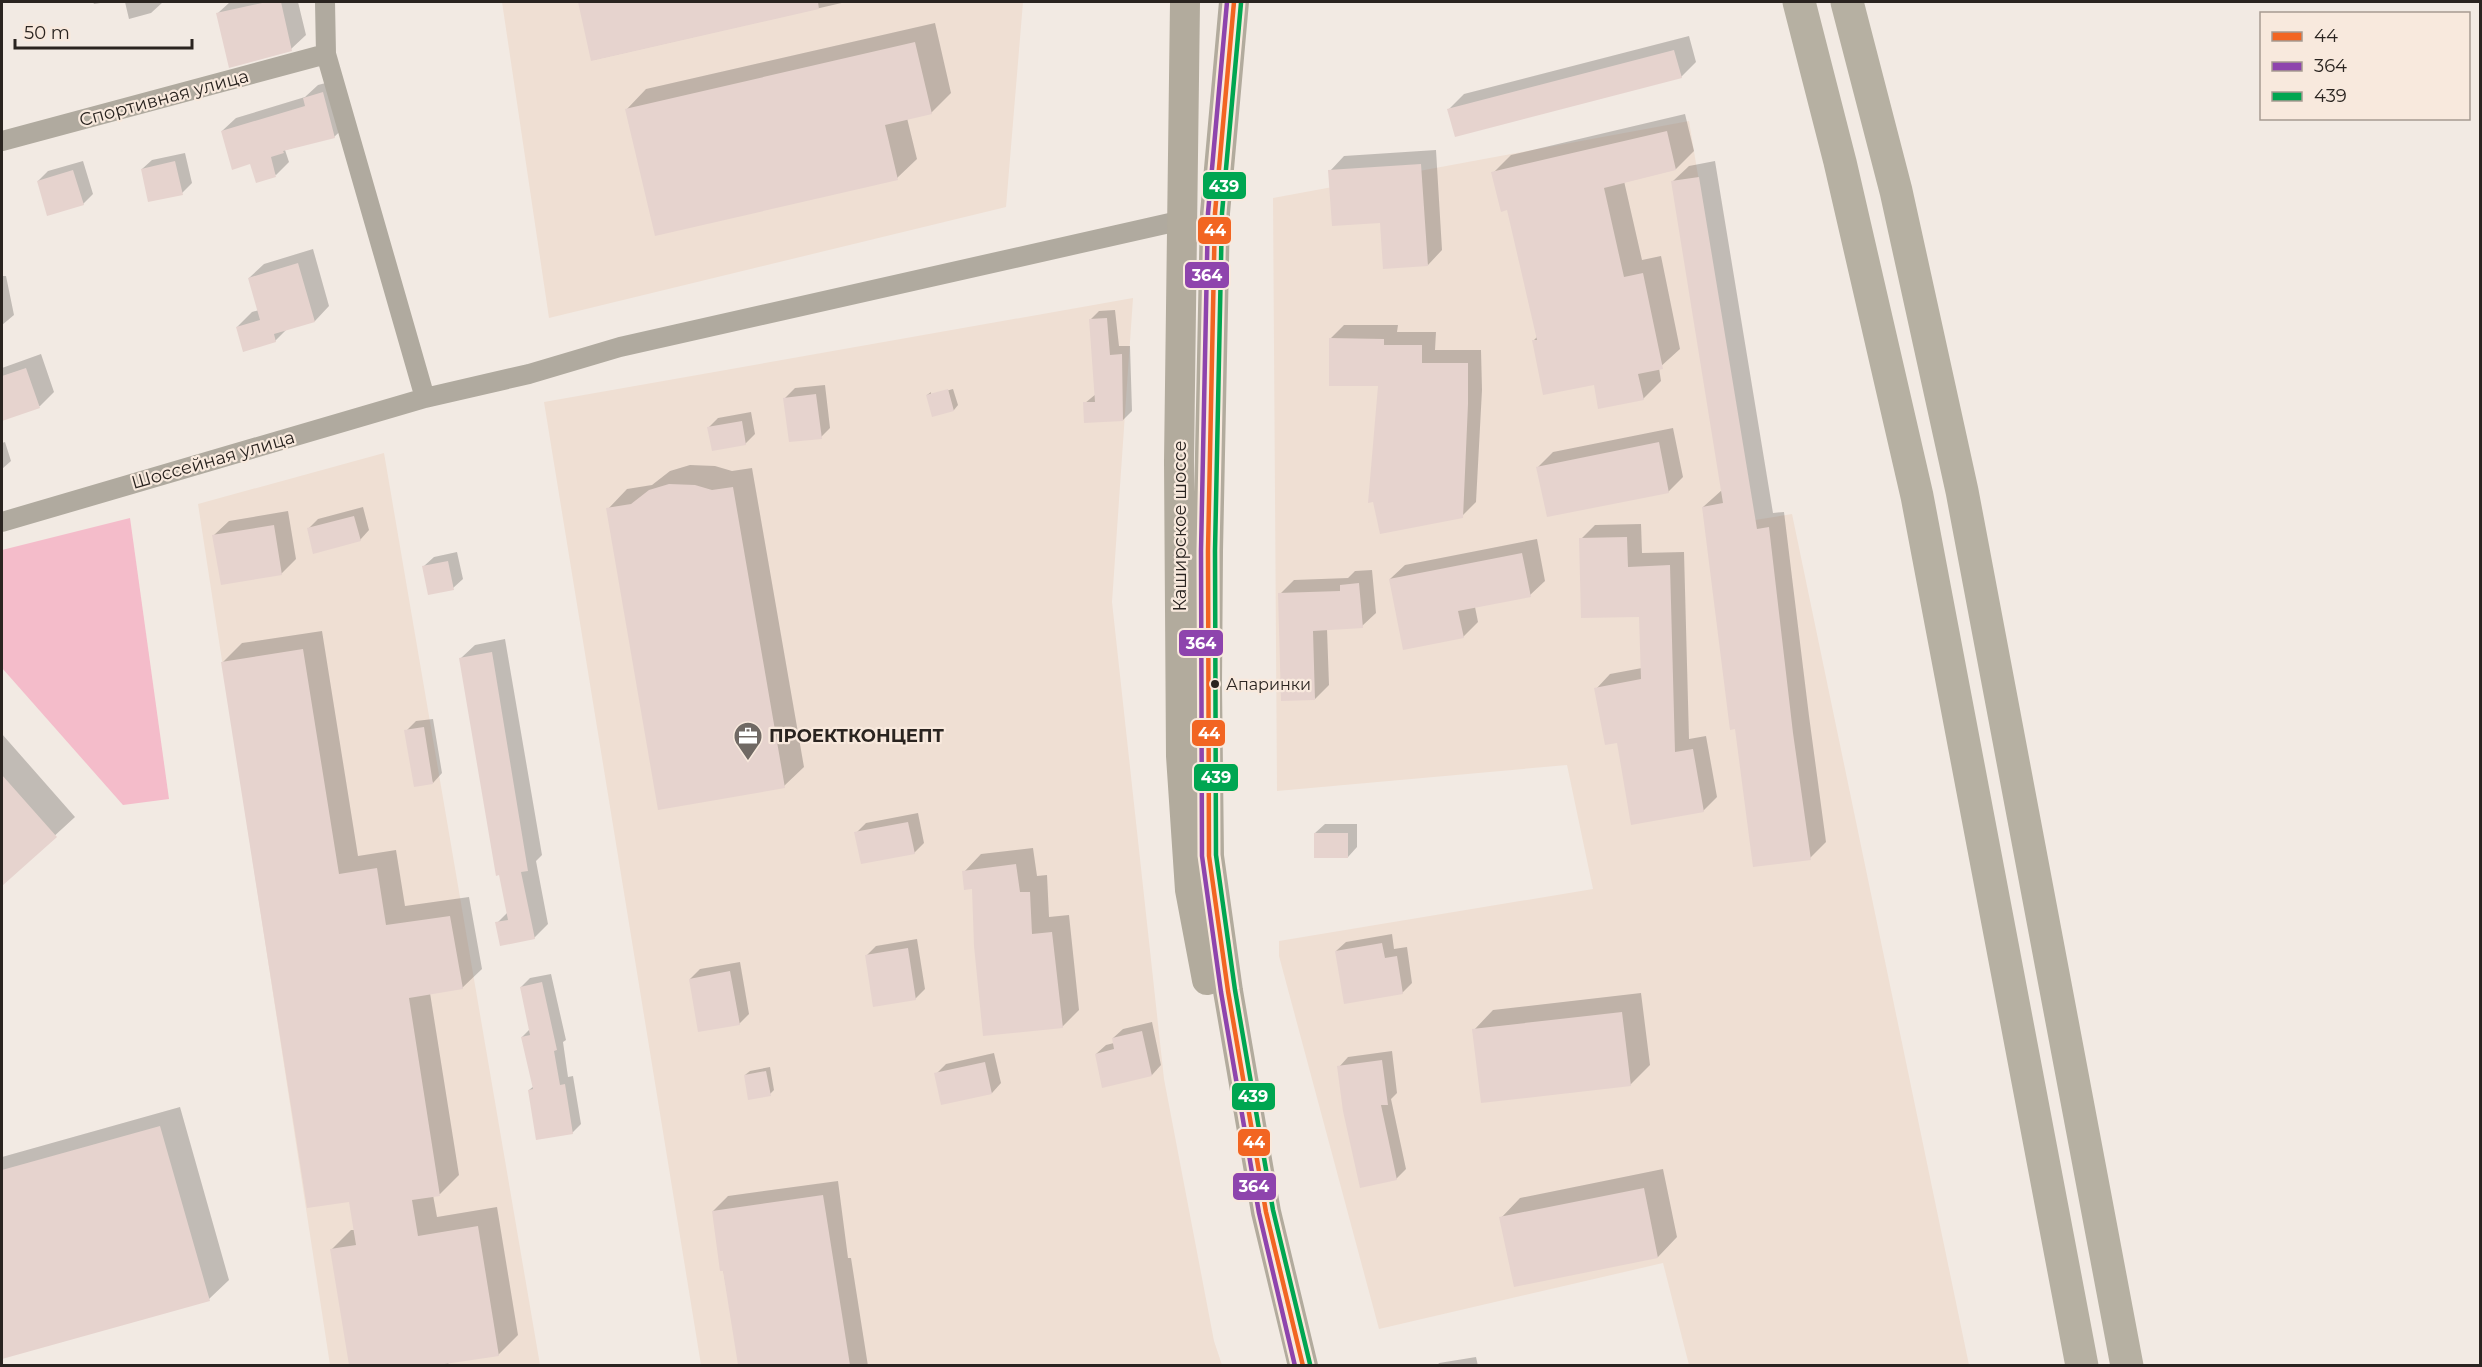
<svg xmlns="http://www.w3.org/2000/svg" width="2482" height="1367" viewBox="0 0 2482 1367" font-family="Montserrat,sans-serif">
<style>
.built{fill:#efdfd3}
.forest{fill:#f4bcca}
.shadow{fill:#0003}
.building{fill:#e6d3ce}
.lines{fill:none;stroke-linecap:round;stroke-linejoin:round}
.street{stroke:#b0aa9f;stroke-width:20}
.primary{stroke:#b2ab9d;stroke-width:30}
.highway{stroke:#b6b0a2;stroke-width:33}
.bus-1-casing{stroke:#f8e9dd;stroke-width:9}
.bus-2-casing{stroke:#f8e9dd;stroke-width:9}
.bus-3-casing{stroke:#f8e9dd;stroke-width:9}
.bus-1{stroke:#f26522;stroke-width:4.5}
.bus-2{stroke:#8e44ad;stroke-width:4.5}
.bus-3{stroke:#00a651;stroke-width:4.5}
.bus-dot{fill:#2a2420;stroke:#f8e9dd;stroke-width:2}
.labels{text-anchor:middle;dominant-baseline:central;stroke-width:4.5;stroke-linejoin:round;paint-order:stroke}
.bus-label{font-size:16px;fill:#2a2420;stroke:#f8e9dd;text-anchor:start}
.street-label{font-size:18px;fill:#2a2420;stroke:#f8e9dd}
.poi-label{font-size:18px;font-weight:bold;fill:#2a2420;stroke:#f8e9dd;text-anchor:start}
.line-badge{stroke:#f8e9dd;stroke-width:2}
.badge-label{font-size:16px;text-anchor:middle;font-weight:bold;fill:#fff}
</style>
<rect width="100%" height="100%" fill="#f2eae3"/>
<!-- built -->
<path class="built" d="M 502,2 L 1023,2 L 1006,207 L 549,318 Z
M 1689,121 L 1755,520 L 1792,514 L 1969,1365 L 1689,1365 L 1663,1263 L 1379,1329 L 1279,956 L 1279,941 L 1593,889 L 1567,765 L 1277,791 L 1273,198 Z
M 1133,298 L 1112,602 L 1164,1079 L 1214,1341 L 1222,1365 L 701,1365 L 544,402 Z
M 384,453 L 540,1365 L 330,1365 L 198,504 Z"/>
<!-- forest -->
<path class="forest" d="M 130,518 L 169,799 L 123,805 L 2,668 L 2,550 Z"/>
<!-- shadow -->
<path class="shadow" d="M 93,2 L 107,2 L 94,4 Z
M 125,2 L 163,2 L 151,13 L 129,19 Z
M 230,2 L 298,2 L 306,35 L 291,49 L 218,13 Z
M 579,2 L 846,2 L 593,60 Z
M 935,23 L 951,93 L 931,113 L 907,118 L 917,159 L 897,178 L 627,109 L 646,89 Z
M 1689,36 L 1696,62 L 1681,77 L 1449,109 L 1464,94 Z
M 337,80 L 348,124 L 334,137 L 285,150 L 289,162 L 276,175 L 251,162 L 222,131 L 236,118 L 305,97 L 318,85 Z
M 1685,114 L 1694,151 L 1676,169 L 1624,181 L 1642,260 L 1661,256 L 1680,349 L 1659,368 L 1661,381 L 1643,399 L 1595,383 L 1533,341 L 1537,337 L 1509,209 L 1493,173 L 1511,155 Z
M 1436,150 L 1442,250 L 1428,265 L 1330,171 L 1344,156 Z
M 185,153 L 192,183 L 182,193 L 142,169 L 152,160 Z
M 83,161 L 93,194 L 83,204 L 38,181 L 48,171 Z
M 1715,161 L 1773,513 L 1784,512 L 1809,716 L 1826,842 L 1810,858 L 1703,507 L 1722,490 L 1672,182 L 1689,166 Z
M 313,249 L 329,306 L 315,321 L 287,329 L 275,341 L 237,327 L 252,312 L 259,310 L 249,278 L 264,264 Z
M 2,276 L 6,276 L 14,315 L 2,325 Z
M 1115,310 L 1119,346 L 1130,346 L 1132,411 L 1123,420 L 1085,403 L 1096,394 L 1090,320 L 1099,311 Z
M 1344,325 L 1398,325 L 1397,332 L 1436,332 L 1435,350 L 1481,350 L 1482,390 L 1476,502 L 1462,516 L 1379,384 L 1330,339 Z
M 41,354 L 54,392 L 40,406 L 2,420 L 2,368 Z
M 825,385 L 830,428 L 821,437 L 785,398 L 795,388 Z
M 953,389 L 958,405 L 954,410 L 933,415 L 927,395 L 931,392 L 931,395 Z
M 751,412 L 755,434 L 745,444 L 709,427 L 718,418 Z
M 1673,428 L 1683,477 L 1668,492 L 1538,467 L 1553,452 Z
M 5,442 L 11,461 L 2,469 L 2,443 Z
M 690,465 L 715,466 L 732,471 L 752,468 L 804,767 L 784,786 L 608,509 L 627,489 L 652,485 L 670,471 Z
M 363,507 L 369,530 L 360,540 L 308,529 L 318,519 Z
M 288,511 L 296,559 L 281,574 L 214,535 L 229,521 Z
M 1641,524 L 1642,553 L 1684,552 L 1689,739 L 1706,736 L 1717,797 L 1703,811 L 1618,741 L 1596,689 L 1610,674 L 1642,668 L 1641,615 L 1581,539 L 1595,525 Z
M 1537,539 L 1545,581 L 1530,595 L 1475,607 L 1478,622 L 1463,637 L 1390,579 L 1405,565 Z
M 457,552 L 463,579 L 453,588 L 424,566 L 434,557 Z
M 1372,570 L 1376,613 L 1362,626 L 1327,629 L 1329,685 L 1315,699 L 1280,594 L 1294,580 L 1348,578 L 1355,571 Z
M 322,631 L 358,856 L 396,850 L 405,906 L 469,897 L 482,969 L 462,988 L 430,993 L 459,1175 L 440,1194 L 433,1195 L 437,1217 L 497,1207 L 518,1335 L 498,1355 L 448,1362 L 449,1366 L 350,1366 L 332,1249 L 351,1230 L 355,1230 L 350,1200 L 222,663 L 242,643 Z
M 505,639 L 542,855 L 536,861 L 548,924 L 534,938 L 497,923 L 508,912 L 461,658 L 475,645 Z
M 433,719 L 442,773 L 433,783 L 406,731 L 416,721 Z
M 2,734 L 75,817 L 2,884 Z
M 918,813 L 924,843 L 914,853 L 856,833 L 866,823 Z
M 1325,824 L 1357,824 L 1357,847 L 1348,857 L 1315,833 Z
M 1033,848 L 1037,876 L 1047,875 L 1049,917 L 1069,915 L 1079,1010 L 1062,1027 L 964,872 L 981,854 Z
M 1392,934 L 1394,949 L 1407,947 L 1412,983 L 1402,993 L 1336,951 L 1346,942 Z
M 917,939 L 925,989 L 915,999 L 867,955 L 876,946 Z
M 740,962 L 749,1014 L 739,1024 L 690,979 L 700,969 Z
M 551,974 L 566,1040 L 563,1042 L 568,1077 L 573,1076 L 581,1124 L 572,1133 L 529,1090 L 534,1086 L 522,1037 L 530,1029 L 521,987 L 530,978 Z
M 1641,993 L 1650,1065 L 1630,1085 L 1474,1030 L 1493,1010 Z
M 1152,1022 L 1161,1065 L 1152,1075 L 1096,1054 L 1106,1045 L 1114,1043 L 1113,1038 L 1123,1029 Z
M 1392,1051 L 1397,1093 L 1391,1099 L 1406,1169 L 1396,1179 L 1339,1067 L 1348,1057 Z
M 994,1053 L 1001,1083 L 992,1093 L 936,1074 L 946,1064 Z
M 770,1067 L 774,1090 L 770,1094 L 745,1075 L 750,1071 Z
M 180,1107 L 229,1280 L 209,1299 L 2,1358 L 2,1157 Z
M 1663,1169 L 1677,1237 L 1658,1257 L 1501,1218 L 1520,1198 Z
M 838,1181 L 848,1258 L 851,1258 L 868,1366 L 740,1366 L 713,1211 L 728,1196 Z
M 1476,1357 L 1478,1366 L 1437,1366 L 1439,1363 Z"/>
<!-- building -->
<path class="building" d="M 267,2 L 281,2 L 292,51 L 229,68 L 216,13 Z
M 578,2 L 818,2 L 819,9 L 591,61 Z
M 915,42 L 932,114 L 885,125 L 898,180 L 655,236 L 625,109 Z
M 1674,50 L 1682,78 L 1455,137 L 1447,109 Z
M 323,92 L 335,138 L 283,151 L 284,153 L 271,157 L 276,177 L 256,183 L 250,164 L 232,170 L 221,131 L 305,106 L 303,98 Z
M 1667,131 L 1676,170 L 1604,188 L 1624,277 L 1643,273 L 1663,369 L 1638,374 L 1644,400 L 1598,409 L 1594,385 L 1543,395 L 1532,340 L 1537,340 L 1507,210 L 1501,212 L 1491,172 Z
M 175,161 L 183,195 L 148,202 L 141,169 Z
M 1421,164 L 1428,266 L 1383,269 L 1380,223 L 1332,226 L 1328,170 Z
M 73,170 L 84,205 L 47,216 L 37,181 Z
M 1699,177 L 1757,529 L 1769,527 L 1793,733 L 1811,860 L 1753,867 L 1735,729 L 1730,730 L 1702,507 L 1723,503 L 1671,181 Z
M 298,263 L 315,322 L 274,334 L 276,342 L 243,352 L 236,327 L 260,320 L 248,278 Z
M 1107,318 L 1110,355 L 1122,354 L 1123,421 L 1084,423 L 1083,402 L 1095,402 L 1089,319 Z
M 1329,338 L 1384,339 L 1384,345 L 1422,345 L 1422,363 L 1468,363 L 1468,404 L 1463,518 L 1380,534 L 1373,502 L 1368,503 L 1378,386 L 1329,386 Z
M 26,368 L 40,408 L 2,421 L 2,376 Z
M 948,389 L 954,411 L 932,417 L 926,395 Z
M 816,394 L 822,439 L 789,442 L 783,398 Z
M 742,421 L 746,445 L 712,451 L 707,427 Z
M 1659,442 L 1669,493 L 1547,517 L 1536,467 Z
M 669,484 L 695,485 L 712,490 L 733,487 L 785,788 L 658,810 L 606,508 L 631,504 L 649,490 Z
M 354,516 L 361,541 L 313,554 L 307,528 Z
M 274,525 L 282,575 L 221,585 L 212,535 Z
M 1627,537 L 1628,567 L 1670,565 L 1675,752 L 1693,749 L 1704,812 L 1631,825 L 1617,743 L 1605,745 L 1594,688 L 1641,679 L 1639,617 L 1581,618 L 1579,538 Z
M 1522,553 L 1531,597 L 1458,611 L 1464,638 L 1403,650 L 1389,579 Z
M 448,561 L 454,590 L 428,595 L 422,566 Z
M 1359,583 L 1363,628 L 1313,631 L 1315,700 L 1281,701 L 1278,593 L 1340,591 L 1340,585 Z
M 303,649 L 339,874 L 377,868 L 386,925 L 450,916 L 463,989 L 409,998 L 440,1196 L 412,1200 L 418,1236 L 478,1226 L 499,1356 L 438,1365 L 349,1365 L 330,1249 L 356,1245 L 349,1202 L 307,1208 L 221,662 Z
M 492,652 L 528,871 L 521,872 L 535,939 L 500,946 L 495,922 L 508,920 L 499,875 L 496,876 L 459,658 Z
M 424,727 L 433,784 L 414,787 L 404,730 Z
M 2,775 L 57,837 L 2,886 Z
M 908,822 L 915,854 L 861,864 L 854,832 Z
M 1314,833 L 1348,833 L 1348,858 L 1314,858 Z
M 1016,864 L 1020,892 L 1030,892 L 1032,934 L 1052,932 L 1063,1028 L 983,1036 L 974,946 L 972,889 L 964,890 L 962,871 Z
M 1382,943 L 1385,958 L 1397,956 L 1403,994 L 1344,1004 L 1335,951 Z
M 908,948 L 916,1000 L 873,1007 L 865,955 Z
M 730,971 L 740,1025 L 698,1032 L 689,979 Z
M 542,982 L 557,1050 L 554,1051 L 560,1085 L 565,1084 L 573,1134 L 536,1140 L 528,1090 L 533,1089 L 521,1037 L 530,1035 L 520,987 Z
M 1622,1012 L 1631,1086 L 1481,1103 L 1472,1029 Z
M 1142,1031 L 1152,1076 L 1102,1088 L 1095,1054 L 1114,1049 L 1112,1038 Z
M 1382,1060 L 1388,1105 L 1381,1105 L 1397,1180 L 1360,1188 L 1343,1111 L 1337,1066 Z
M 985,1062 L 992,1094 L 941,1105 L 934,1073 Z
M 766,1071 L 771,1096 L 748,1100 L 744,1075 Z
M 160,1126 L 210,1301 L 2,1359 L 2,1170 Z
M 1644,1188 L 1658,1258 L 1514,1287 L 1499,1217 Z
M 823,1195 L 850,1365 L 738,1365 L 723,1271 L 720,1271 L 712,1211 Z"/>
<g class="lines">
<!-- street -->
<path class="street" d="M 325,2 L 326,54 L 425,398
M 2,141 L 326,54
M 2,522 L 425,398 L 529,374 L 620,347 L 1183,220"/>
<!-- primary -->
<path class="primary" d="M 1185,2 L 1179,462 L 1181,756 L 1190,890 L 1207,980
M 1234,2 L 1215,213 L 1208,551 L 1207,684 L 1209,856 L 1228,991 L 1266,1212 L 1303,1366"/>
<!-- highway -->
<path class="highway" d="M 1799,2 L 1840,162 L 1917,496 L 2082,1366
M 1847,2 L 1896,191 L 1962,491 L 2127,1366"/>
<!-- bus-1 casing -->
<g class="bus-1-casing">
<path id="bus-1" d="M 1234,2 L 1215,213 L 1208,551 L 1209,856 L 1228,991 L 1266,1212 L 1303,1366"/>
</g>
<!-- bus-2 casing -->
<g class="bus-2-casing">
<path id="bus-2" d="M 1227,2 L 1208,213 L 1201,551 L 1202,856 L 1221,992 L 1259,1213 L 1295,1366"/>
</g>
<!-- bus-3 casing -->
<g class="bus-3-casing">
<path id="bus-3" d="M 1241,3 L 1222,213 L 1215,551 L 1216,855 L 1235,990 L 1273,1210 L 1310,1364"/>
</g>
<!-- bus-1 -->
<use href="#bus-1" class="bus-1"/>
<!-- bus-2 -->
<use href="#bus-2" class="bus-2"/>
<!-- bus-3 -->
<use href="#bus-3" class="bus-3"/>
</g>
<!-- icons -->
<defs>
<g id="office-pin" transform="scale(1.5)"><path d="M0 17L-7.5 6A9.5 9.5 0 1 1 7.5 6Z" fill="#706964" stroke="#f8e9dd"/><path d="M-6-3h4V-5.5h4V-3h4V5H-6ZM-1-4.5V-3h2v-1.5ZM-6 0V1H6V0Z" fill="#fff"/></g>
</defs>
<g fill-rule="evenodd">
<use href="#office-pin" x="748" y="736"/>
</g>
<!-- markers -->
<circle class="bus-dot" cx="1215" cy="684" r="5"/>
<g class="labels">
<!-- bus labels -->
<g class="bus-label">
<text x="1226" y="684">Апаринки</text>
</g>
<!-- street labels -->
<g class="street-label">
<text transform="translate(164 98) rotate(-15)">Спортивная улица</text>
<text transform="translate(213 460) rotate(-16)">Шоссейная улица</text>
<text transform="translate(1180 526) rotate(-90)">Каширское шоссе</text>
</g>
<!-- poi labels -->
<g class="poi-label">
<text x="769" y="736">ПРОЕКТКОНЦЕПТ</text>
</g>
</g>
<g class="line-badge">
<rect x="1202" y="171" width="45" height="29" rx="6" fill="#00a651"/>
<rect x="1197" y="216" width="35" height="29" rx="6" fill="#f26522"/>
<rect x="1184" y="261" width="46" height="28" rx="6" fill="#8e44ad"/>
<rect x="1178" y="629" width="46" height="28" rx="6" fill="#8e44ad"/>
<rect x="1191" y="719" width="35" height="28" rx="6" fill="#f26522"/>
<rect x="1193" y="763" width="46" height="29" rx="6" fill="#00a651"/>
<rect x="1231" y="1082" width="45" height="29" rx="6" fill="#00a651"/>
<rect x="1237" y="1128" width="34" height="29" rx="6" fill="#f26522"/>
<rect x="1232" y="1172" width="45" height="29" rx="6" fill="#8e44ad"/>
</g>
<g class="badge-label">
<text x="1224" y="192">439</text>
<text x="1215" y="236">44</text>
<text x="1207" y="281">364</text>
<text x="1201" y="649">364</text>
<text x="1209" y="739">44</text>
<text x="1216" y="783">439</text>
<text x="1253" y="1102">439</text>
<text x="1254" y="1148">44</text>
<text x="1254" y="1192">364</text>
</g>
<!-- border -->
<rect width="2482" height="1367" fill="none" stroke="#2a2420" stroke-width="6"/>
<!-- legend -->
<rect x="2260" y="12" width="210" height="108" fill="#f8e9dd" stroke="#a69a91" stroke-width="1.5"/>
<rect x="2272" y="32" width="30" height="9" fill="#f26522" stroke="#a69a91" stroke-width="1.5"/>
<text x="2314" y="42" font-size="18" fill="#2a2420">44</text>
<rect x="2272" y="62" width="30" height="9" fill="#8e44ad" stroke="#a69a91" stroke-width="1.5"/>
<text x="2314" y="72" font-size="18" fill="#2a2420">364</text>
<rect x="2272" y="92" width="30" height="9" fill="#00a651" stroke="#a69a91" stroke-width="1.5"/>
<text x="2314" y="102" font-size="18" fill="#2a2420">439</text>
<!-- scale -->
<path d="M15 39v9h177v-9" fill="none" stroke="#2a2420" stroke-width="3"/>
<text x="24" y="39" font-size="18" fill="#2a2420" stroke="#f8e9dd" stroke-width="4.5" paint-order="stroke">50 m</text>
</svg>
